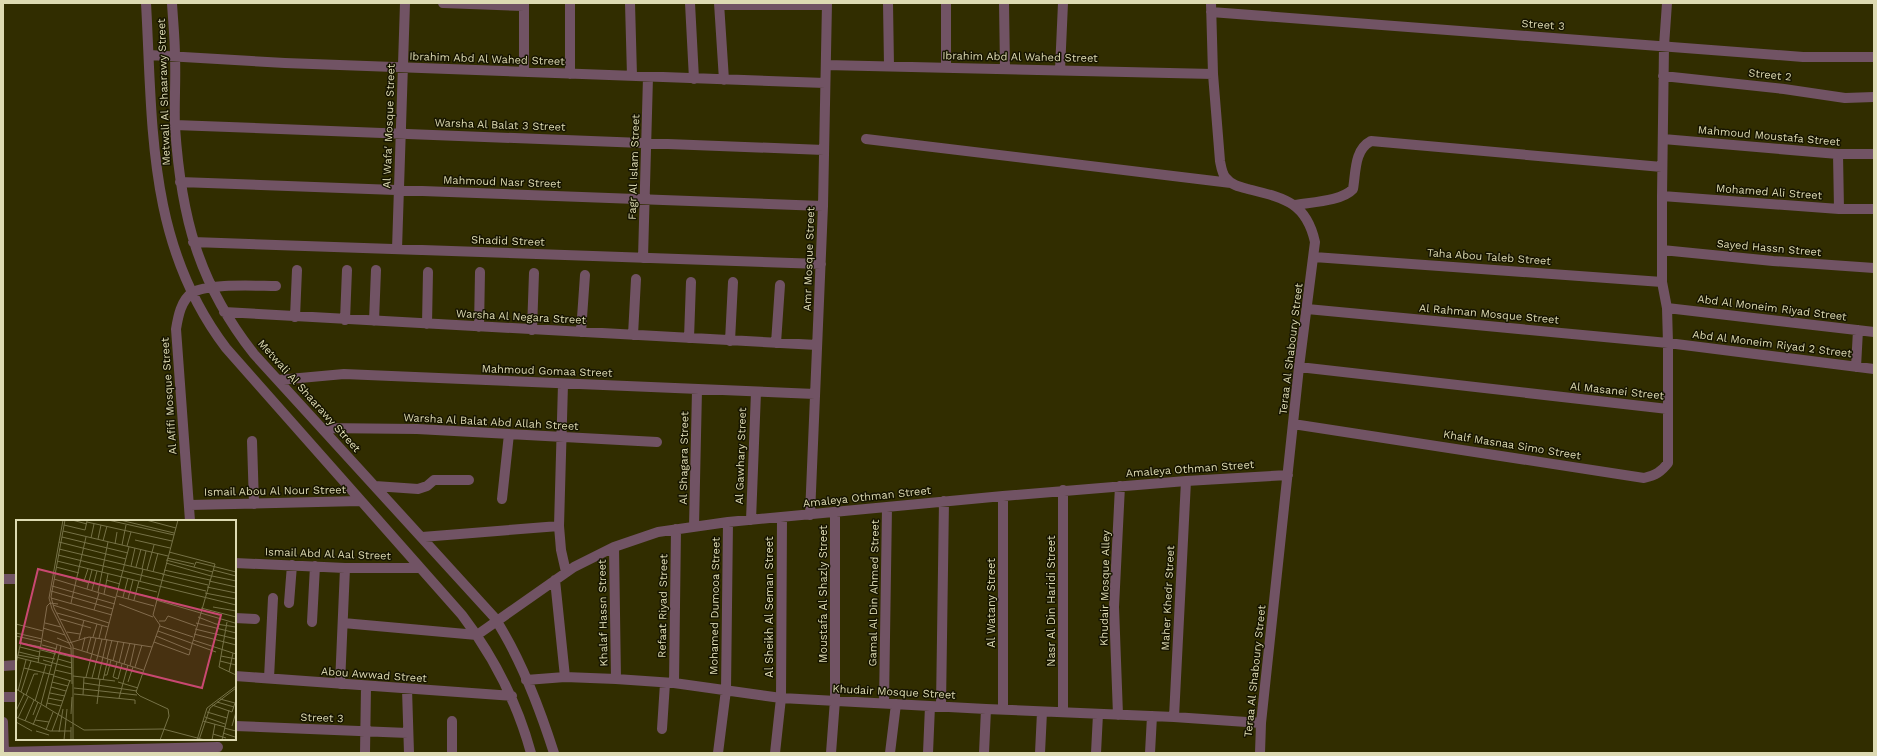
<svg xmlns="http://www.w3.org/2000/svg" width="1877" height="756" viewBox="0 0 1877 756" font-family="'Work Sans',sans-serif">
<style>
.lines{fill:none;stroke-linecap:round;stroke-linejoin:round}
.street{stroke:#715364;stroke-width:10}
.labels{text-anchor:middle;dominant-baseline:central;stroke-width:3;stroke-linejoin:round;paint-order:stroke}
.street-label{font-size:11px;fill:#dddab2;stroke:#171500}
.inset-road{fill:none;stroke:#767247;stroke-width:1}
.view{fill:#c94871;fill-opacity:0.15;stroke:#c94871;stroke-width:2}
.inset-edge{fill:none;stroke:#dddab2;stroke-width:2}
</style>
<rect width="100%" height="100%" fill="#312d00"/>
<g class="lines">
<!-- street -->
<path class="street" d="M 146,3 C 153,127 147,244 226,348 L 462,615 C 494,657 517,702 531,753
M 172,3 C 173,21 175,39 175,57 C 176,81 174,104 175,127 C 181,216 198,283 254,354 L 494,617 C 521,658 539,706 554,753
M 443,3 L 524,6
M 570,3 L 570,74
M 630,3 L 632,76
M 690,3 L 694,79
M 719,3 L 724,80
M 888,3 L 889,66
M 946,3 L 946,68
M 1004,3 L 1005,69
M 1211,3 L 1213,74 L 1220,161 C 1221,166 1222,174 1226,178 C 1231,185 1240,187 1248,189 C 1284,198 1306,202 1315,242 L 1299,367 L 1261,723 L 1260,753
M 720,5 L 827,5
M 1211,12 L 1803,57 L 1874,57
M 149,55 L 285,63 L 825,83
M 826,65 L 1213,74
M 1060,70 L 1063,3
M 524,72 L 524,3
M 1663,76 L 1784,89 L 1845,98 L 1874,97
M 175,125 L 824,150
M 866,139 L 1231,183
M 1663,139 L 1838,154 L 1874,154
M 1838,154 L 1839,209
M 180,182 L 823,206
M 1662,196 L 1839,209 L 1874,209
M 1295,205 C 1312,202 1342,201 1353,189 C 1356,172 1354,150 1371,141 L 1662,167
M 193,242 L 821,264
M 397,249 L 405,3
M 1662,250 L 1773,261 L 1874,268
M 1314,257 L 1662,282
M 643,258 L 648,77
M 1667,308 L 1874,332
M 1307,309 L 1668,343 L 1874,369
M 224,312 L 817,345
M 295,317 L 297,270
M 345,320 L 347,270
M 374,321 L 376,270
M 427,324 L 428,272
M 479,327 L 480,272
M 532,330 L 534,273
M 581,332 L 585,275
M 633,335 L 636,279
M 689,338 L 691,282
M 730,341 L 733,282
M 776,343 L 780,285
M 1299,367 L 1668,409
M 1856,367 L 1858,330
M 278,380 L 344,374 L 815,394
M 563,384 L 559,526 L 561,550 L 566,572
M 1293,424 L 1644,478 C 1656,475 1661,472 1668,463 L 1668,343 L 1667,308 L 1662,282 L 1662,196 L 1664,46 L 1667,3
M 322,428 L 417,429 L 657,442
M 252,441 L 254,504
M 375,486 L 418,489 L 427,486 L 434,480 L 469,480
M 1003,496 L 1003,710
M 502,499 L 509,434
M 190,505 L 360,501
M 810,515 L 823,206 L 827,3
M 751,520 L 756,392
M 190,521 L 176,329 C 178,317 181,300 192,293 C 208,283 256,286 276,286
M 694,527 L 697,390
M 422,537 L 559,526
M 614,547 L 616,679
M 235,563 L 345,568 L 420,568
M 3,579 L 17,579
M 555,580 L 565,677
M 289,603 L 292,565
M 235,618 L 255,619
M 312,622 L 315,566
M 343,623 L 477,635 L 574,567 L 614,547 L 658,532 L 728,522 L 1003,496 L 1186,481 L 1288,475
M 3,666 L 17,665
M 235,676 L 512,696
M 269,678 L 273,598
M 526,680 L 565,677 L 616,679 L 674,683 L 781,698 L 986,709 L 1174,717 L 1261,723
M 674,683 L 676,529
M 340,684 L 345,568
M 407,689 L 409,753
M 3,697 L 17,697
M 884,703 L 887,507
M 941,706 L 944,501
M 1063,712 L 1063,490
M 1118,715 L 1114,607 L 1120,486
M 1174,717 L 1186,481
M 3,722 L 4,753
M 235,726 L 408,733
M 662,729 L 665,683
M 4,752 L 218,747
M 365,753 L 366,687
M 452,753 L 452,721
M 718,753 L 726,690 L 728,522
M 775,753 L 781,698 L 782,517
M 831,753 L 835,700 L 835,512
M 890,753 L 896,704
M 928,753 L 930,706
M 984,753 L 986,709
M 1040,753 L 1042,712
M 1096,753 L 1098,714
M 1150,753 L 1152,716"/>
</g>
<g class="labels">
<!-- street labels -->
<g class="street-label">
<text transform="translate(1543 25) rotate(4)">Street 3</text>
<text transform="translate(1020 57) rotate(1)">Ibrahim Abd Al Wahed Street</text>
<text transform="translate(487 59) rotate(2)">Ibrahim Abd Al Wahed Street</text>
<text transform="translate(1770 75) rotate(6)">Street 2</text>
<text transform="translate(164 92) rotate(-92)">Metwali Al Shaarawy Street</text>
<text transform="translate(500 125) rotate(2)">Warsha Al Balat 3 Street</text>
<text transform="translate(389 126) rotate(-88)">Al Wafa' Mosque Street</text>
<text transform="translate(1769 136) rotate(5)">Mahmoud Moustafa Street</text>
<text transform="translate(634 167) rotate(-88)">Fagr Al Islam Street</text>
<text transform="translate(502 182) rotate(2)">Mahmoud Nasr Street</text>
<text transform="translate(1769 192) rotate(4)">Mohamed Ali Street</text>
<text transform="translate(508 241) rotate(2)">Shadid Street</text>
<text transform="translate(1769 248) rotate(5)">Sayed Hassn Street</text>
<text transform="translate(1489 257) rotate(4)">Taha Abou Taleb Street</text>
<text transform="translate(809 259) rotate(-88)">Amr Mosque Street</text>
<text transform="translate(1772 308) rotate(7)">Abd Al Moneim Riyad Street</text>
<text transform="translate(1489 314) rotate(5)">Al Rahman Mosque Street</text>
<text transform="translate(521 317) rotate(3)">Warsha Al Negara Street</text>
<text transform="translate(1772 344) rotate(7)">Abd Al Moneim Riyad 2 Street</text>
<text transform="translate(1291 349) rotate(-83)">Teraa Al Shaboury Street</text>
<text transform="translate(547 371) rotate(2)">Mahmoud Gomaa Street</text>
<text transform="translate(1617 391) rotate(6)">Al Masanei Street</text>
<text transform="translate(169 396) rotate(-94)">Al Afifi Mosque Street</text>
<text transform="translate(309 396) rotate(48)">Metwali Al Shaarawy Street</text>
<text transform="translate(491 422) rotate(3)">Warsha Al Balat Abd Allah Street</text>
<text transform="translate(1512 445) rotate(9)">Khalf Masnaa Simo Street</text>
<text transform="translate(741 456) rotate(-88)">Al Gawhary Street</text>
<text transform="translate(684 458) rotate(-89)">Al Shagara Street</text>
<text transform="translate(1190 469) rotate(-4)">Amaleya Othman Street</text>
<text transform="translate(275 491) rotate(-1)">Ismail Abou Al Nour Street</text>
<text transform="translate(867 497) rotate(-6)">Amaleya Othman Street</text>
<text transform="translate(328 554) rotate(2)">Ismail Abd Al Aal Street</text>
<text transform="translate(1105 588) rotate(-89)">Khudair Mosque Alley</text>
<text transform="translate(874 593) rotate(-89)">Gamal Al Din Ahmed Street</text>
<text transform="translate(823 594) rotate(-90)">Moustafa Al Shazly Street</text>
<text transform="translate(1168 598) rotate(-87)">Maher Khedr Street</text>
<text transform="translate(1051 601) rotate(-90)">Nasr Al Din Haridi Street</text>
<text transform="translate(991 603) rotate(-90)">Al Watany Street</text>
<text transform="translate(663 606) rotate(-89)">Refaat Riyad Street</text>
<text transform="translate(715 606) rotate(-89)">Mohamed Dumooa Street</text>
<text transform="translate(769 607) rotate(-90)">Al Sheikh Al Seman Street</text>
<text transform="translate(603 613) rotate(-91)">Khalaf Hassn Street</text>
<text transform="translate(1255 671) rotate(-84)">Teraa Al Shaboury Street</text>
<text transform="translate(374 675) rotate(4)">Abou Awwad Street</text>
<text transform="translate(894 692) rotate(3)">Khudair Mosque Street</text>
<text transform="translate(322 718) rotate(2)">Street 3</text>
</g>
</g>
<!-- overview -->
<g transform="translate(16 520)">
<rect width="220" height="220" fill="#312d00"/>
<path class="inset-road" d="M 47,0 L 33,78 L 36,89 L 55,127 L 56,164M 49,0 L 35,77 L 38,88 L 57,126 L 57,220M 56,0 L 71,4M 92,0 L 158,15M 104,0 L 158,13M 130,0 L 160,8M 71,2 L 156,21M 48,5 L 69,10 L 71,1M 47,11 L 152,36M 46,17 L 112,33M 75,18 L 78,4M 82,19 L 85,5M 119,20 L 154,28M 87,21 L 91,6M 43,22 L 110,39M 99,24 L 101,12M 106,25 L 110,5M 111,26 L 115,12M 43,29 L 147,54M 42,35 L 190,71M 151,38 L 178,44M 150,40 L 197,52M 41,41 L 220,85M 150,43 L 195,56M 115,46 L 119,28M 40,47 L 63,53M 120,47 L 125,29M 178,47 L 180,42 L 220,52M 126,49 L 130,31M 131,50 L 138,25M 148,50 L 194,60M 197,50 L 220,56M 86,52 L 92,22M 137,52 L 142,33M 39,53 L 73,63M 146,54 L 192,65M 196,56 L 220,61M 38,59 L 100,78M 90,60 L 104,64M 68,61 L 72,49M 124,61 L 127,49M 193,61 L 220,67M 36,66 L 99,84M 121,67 L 141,72M 191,67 L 220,73M 71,69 L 76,50M 76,70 L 81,51M 35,71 L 97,89M 82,72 L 86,52M 189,73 L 220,79M 88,74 L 92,54M 126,75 L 140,79M 101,76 L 138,86M 107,77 L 112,58M 35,78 L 96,95M 112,79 L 117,60M 118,80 L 123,61M 140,80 L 219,103M 55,83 L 70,17M 103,84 L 137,97M 37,85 L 93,103M 197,87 L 220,91M 185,88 L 220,97M 78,90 L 83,73M 41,93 L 92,107M 182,97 L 200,104 L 220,107M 44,99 L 75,108M 143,101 L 149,101 L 152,96 L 180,106M 211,102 L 203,147 L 220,155M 29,103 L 45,107M 180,103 L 220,113M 0,104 L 27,111M 144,106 L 177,117M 27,108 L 49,115M 179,109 L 220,119M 142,111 L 200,132M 51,112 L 64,114M 0,113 L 26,119M 178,114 L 220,125M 0,116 L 26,122M 140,116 L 174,130M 77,117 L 81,104M 41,118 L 53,123 L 73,117 L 136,127M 83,118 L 86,106M 63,119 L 68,100M 89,119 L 113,27M 27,120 L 55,129M 177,120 L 220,134M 138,122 L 173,135 L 199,44 L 153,32M 5,123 L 25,127M 26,125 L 41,129M 4,127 L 24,132M 57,128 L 127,150M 25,130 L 40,134M 66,130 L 69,117M 3,132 L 23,137M 71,132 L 75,117M 43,134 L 56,137M 2,135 L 23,139M 23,136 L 39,139M 205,136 L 220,139M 0,137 L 36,146M 42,139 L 56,143M 91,139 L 96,120M 27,140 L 41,144M 97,141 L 102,121M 204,141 L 220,145M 101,142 L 97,157 L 102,159 L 106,144M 22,143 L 31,86 L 34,83 L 42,84M 103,143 L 108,122M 0,144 L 6,117M 41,144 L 56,148M 108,144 L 114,123M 114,146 L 119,124M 119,147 L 126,125M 8,148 L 38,155M 39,150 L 56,154M 213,152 L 217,133M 88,155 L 91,155 L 95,140M 38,156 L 55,161M 57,156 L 99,161M 70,157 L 80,118M 76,158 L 86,119M 82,159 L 91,119M 87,160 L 92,139M 36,162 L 52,166M 102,162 L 122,168M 112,162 L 117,147M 68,163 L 121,171M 35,167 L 50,171M 58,168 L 121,175M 0,169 L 68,210 L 147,209 L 189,220M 2,171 L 10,140M 5,172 L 15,141M 34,173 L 49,176M 58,174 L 119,180 L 119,184M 10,175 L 18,154 L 22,154M 67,175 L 68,157M 32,178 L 47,181M 103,178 L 112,145M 204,179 L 219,183M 19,181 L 30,145M 201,182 L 218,187M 31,183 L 45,186M 25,184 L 41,125M 81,184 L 84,159M 196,185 L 216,192 L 219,183M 30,187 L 45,126M 0,191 L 8,174M 191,192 L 211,198M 55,194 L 56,177M 17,195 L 22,182M 42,195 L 54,160M 0,197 L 34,211 L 55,211M 189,197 L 209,204M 2,198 L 12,177M 19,200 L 33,202M 9,201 L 18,180M 187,201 L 209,207M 0,202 L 16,211M 17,205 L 25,185M 216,206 L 220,192M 208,208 L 220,211M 30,210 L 37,192M 20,211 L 33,215M 36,211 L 42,195M 43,212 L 47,189M 207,213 L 219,217M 197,214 L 210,218M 48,220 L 51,189M 55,220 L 55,207M 144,220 L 153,196 L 152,189 L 124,176 L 120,172 L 144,105 L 137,95 L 162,0M 181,220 L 191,188 L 220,166M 183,220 L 194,188 L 220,168M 196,220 L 199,204M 206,220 L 213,190"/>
<path class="view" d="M 22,49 L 205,95 L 186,168 L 4,123 Z"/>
<rect width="220" height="220" class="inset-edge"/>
</g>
<!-- border -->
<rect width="1877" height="756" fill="none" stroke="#dddab2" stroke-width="8"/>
</svg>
